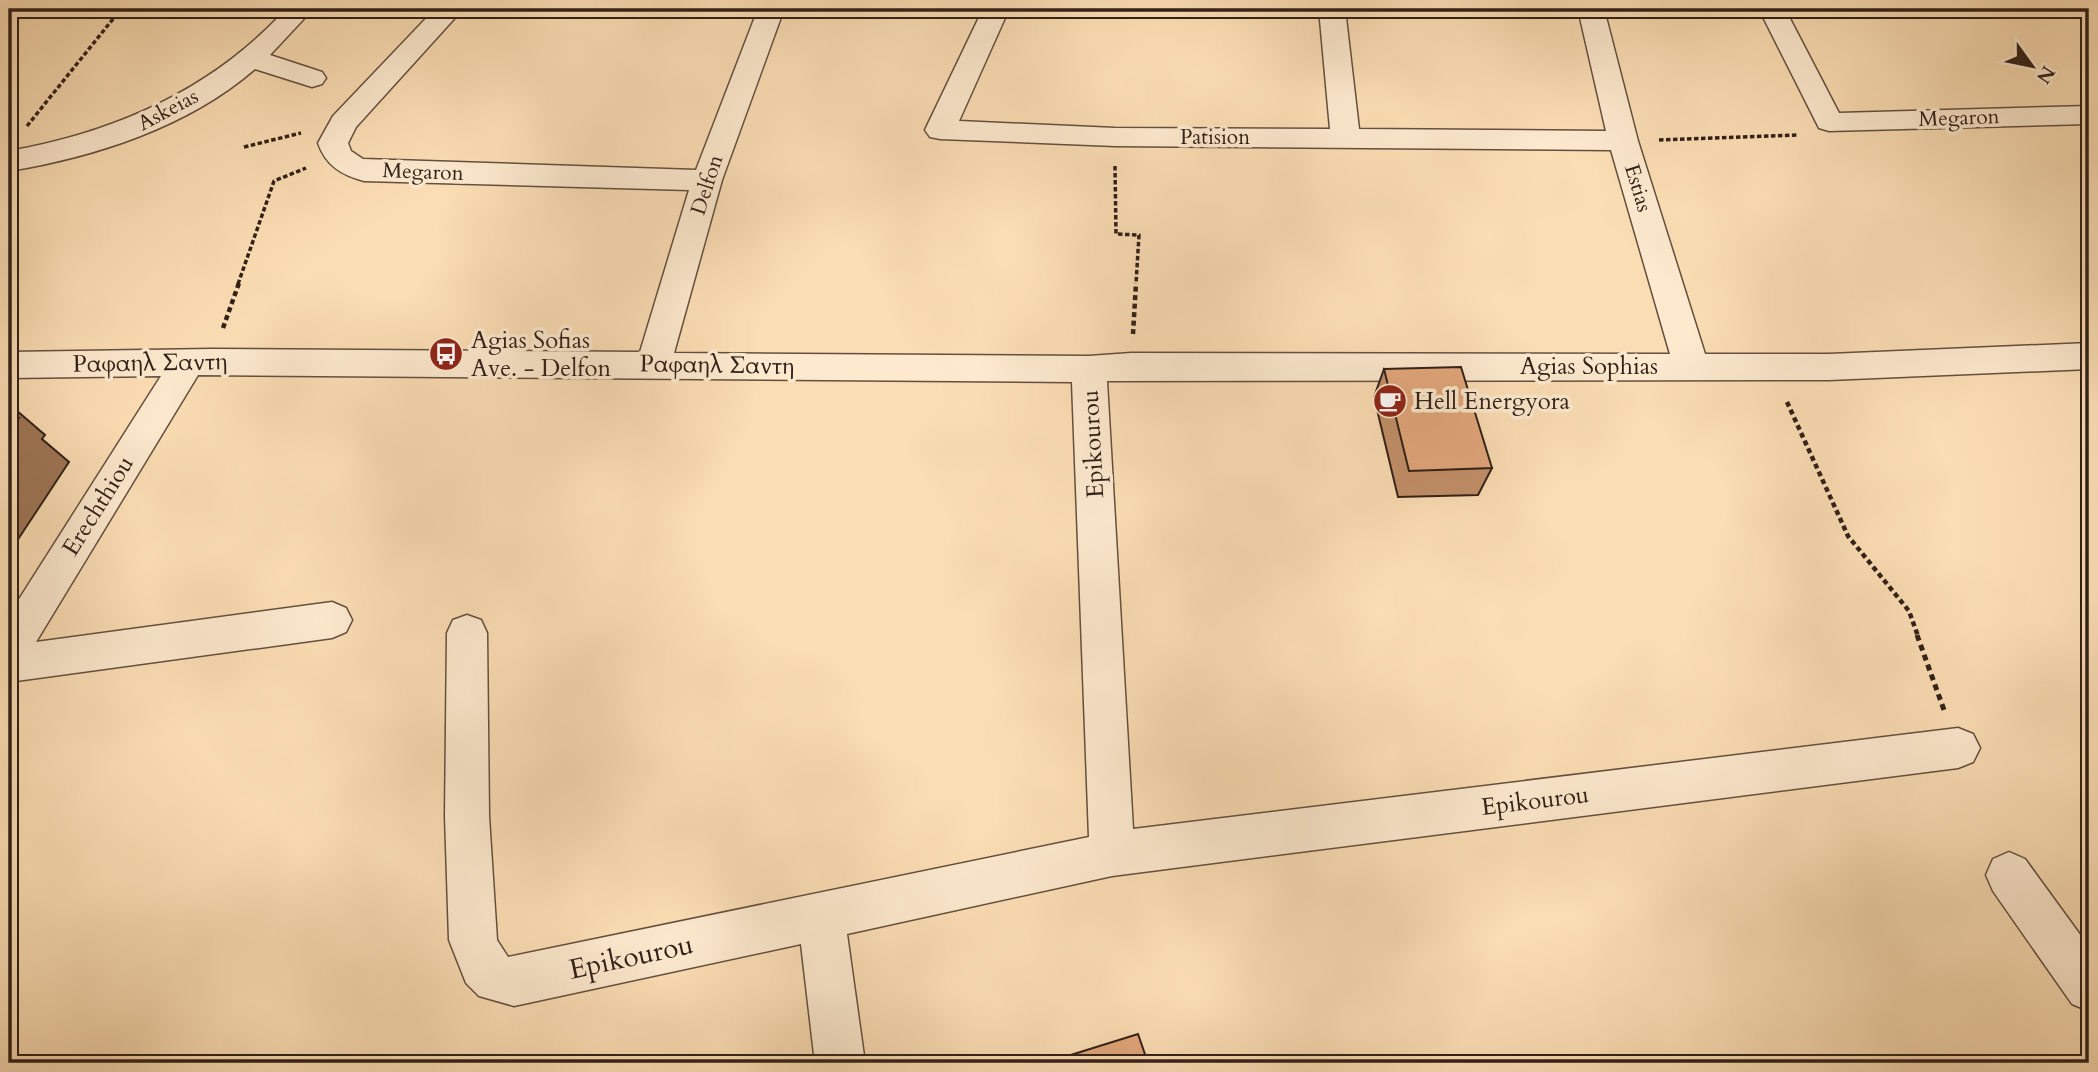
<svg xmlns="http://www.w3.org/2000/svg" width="2098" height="1072" viewBox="0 0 2098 1072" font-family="Cardo,serif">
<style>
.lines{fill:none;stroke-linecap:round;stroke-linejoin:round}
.minor-casing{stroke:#644f3f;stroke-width:3}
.path-far2{stroke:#312018;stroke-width:3.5;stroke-dasharray:4.5 2.5;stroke-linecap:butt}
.path-far1{stroke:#312018;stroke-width:4.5;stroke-dasharray:5 3.5;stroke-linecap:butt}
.path{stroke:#312018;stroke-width:5;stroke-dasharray:6 4.5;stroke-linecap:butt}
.minor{fill:#fce9ce;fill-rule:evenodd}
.wall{fill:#c2906a;stroke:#312018;stroke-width:2}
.shaded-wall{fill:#9e7556;stroke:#312018;stroke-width:2}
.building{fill:#e2a77b;stroke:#312018;stroke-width:2}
.labels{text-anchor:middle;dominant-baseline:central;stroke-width:7;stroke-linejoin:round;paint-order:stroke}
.far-street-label{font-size:21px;fill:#312018;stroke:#fce9ce}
.poi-label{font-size:24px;fill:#312018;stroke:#fce9ce;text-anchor:start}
.street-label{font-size:24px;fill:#312018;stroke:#fce9ce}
.near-street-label{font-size:28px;fill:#312018;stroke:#fce9ce}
</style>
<rect width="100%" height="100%" fill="#fbddb4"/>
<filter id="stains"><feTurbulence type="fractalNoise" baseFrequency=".00286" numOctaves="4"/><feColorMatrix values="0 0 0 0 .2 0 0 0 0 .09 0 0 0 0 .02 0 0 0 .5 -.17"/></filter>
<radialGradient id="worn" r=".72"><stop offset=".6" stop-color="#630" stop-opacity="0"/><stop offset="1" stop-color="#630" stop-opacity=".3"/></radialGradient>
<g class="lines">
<!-- minor casing -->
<g class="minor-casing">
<path id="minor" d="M 286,9 L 313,9 L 270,55 L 322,72 L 326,78 L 322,84 L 312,87 L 255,69 C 188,127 95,157 9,171 L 9,151 C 116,132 212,90 286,9 Z
M 435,9 L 463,9 L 356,127 L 348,143 L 351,151 L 363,159 L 696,170 L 758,9 L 784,9 L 722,180 L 674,353 L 1089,356 L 1131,353 L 1670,354 L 1611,150 L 1115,146 L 940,139 L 930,137 L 925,130 L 983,9 L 1009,9 L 959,121 L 1115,128 L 1330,129 L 1319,9 L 1345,9 L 1359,129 L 1606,131 L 1578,9 L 1604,9 L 1638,141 L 1705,354 L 1829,354 L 2089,343 L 2089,369 L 1829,380 L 1107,381 L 1133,829 L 1958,728 L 1973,734 L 1980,748 L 1973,762 L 1958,768 L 1112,876 L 847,934 L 865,1063 L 815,1063 L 801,944 L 514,1006 L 479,996 L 466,983 L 449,940 L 445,816 L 447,633 L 453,620 L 467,615 L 481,620 L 487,633 L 489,816 L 497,940 L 508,957 L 1089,837 L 1072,382 L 198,375 L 36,642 L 332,602 L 346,608 L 352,620 L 346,632 L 332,638 L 9,682 L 9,615 L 161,376 L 9,378 L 9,352 L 212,349 L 640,352 L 689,190 L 364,181 C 342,175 326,166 318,143 L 333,116 Z
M 1759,9 L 1785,9 L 1839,113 L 2089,106 L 2089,124 L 1829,131 L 1819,128 Z
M 2009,852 L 2025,859 L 2089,947 L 2089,1011 L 2072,1004 L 1993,891 L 1986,875 L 1993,859 Z"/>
</g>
<!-- path-far2 -->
<path class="path-far2" d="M 27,126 L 121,9
M 1659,140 L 1797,135
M 244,147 L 301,133
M 1115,166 L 1116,234 L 1139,235 L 1136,284
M 238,284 L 274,181 L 306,168"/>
<!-- path-far1 -->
<path class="path-far1" d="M 223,328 L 239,283
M 1133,334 L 1136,283
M 1787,402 L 1848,536 L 1909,611 L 1918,636"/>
<!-- path -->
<path class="path" d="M 1917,635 L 1944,710"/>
<!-- minor -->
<use href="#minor" class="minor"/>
</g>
<!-- wall -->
<path class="wall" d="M 1384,369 L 1492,468 L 1478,495 L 1398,497 L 1374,397 Z"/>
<!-- shaded-wall -->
<path class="shaded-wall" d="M 9,404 L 45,435 L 42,439 L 69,462 L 9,553 Z"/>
<!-- building -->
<path class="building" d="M 1461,367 L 1492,468 L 1409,471 L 1384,369 Z
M 9,418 L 19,418 L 9,433 Z
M 1138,1034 L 1148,1063 L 1045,1063 Z"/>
<!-- icons -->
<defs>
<g id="bus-disc" transform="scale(1.75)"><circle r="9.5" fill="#8f2418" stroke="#fce9ce"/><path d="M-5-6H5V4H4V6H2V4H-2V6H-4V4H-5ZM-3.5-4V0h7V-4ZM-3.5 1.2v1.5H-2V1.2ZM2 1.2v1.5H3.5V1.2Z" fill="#fff"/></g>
<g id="cafe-disc" transform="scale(1.75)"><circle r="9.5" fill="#8f2418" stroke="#fce9ce"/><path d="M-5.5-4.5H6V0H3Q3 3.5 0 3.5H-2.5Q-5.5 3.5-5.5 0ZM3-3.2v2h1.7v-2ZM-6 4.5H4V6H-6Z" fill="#fff"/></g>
</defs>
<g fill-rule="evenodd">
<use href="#bus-disc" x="446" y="354"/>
<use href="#cafe-disc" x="1390" y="401"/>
</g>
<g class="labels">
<!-- far-street labels -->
<g class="far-street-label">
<text transform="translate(168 110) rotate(-28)">Askeias</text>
<text transform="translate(1959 118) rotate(-2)">Megaron</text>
<text x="1215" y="137">Patision</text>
<text transform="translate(423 172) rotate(2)">Megaron</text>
<text transform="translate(707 185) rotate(-72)">Delfon</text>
<text transform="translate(1638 188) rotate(73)">Estias</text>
</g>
<!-- poi labels -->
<g class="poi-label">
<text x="471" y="340">Agias Sofias<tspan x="471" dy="28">Ave. - Delfon</tspan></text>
<text x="1414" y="401">Hell Energyora</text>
</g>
<!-- street labels -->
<g class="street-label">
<text transform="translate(150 363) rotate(-1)">Ραφαηλ Σαντη</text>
<text transform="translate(717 365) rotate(1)">Ραφαηλ Σαντη</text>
<text x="1589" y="366">Agias Sophias</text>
<text transform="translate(1093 444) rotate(-93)">Epikourou</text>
<text transform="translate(98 506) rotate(-58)">Erechthiou</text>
<text transform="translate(1535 801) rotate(-7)">Epikourou</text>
</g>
<!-- near-street labels -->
<g class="near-street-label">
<text transform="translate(631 957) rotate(-12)">Epikourou</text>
</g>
</g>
<!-- margin -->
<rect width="2098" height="1072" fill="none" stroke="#fbddb4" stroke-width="35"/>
<rect x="10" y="10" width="2077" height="1051" fill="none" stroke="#312018" stroke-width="3.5"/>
<rect x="18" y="18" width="2063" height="1037" fill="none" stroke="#312018" stroke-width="2"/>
<!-- north arrow -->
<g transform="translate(2032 66) rotate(123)" stroke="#fce9ce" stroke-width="5" paint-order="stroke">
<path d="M0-5L12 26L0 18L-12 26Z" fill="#312018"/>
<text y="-10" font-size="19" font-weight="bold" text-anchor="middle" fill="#312018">N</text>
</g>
<rect width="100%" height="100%" filter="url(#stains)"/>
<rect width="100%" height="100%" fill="url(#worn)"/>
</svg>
